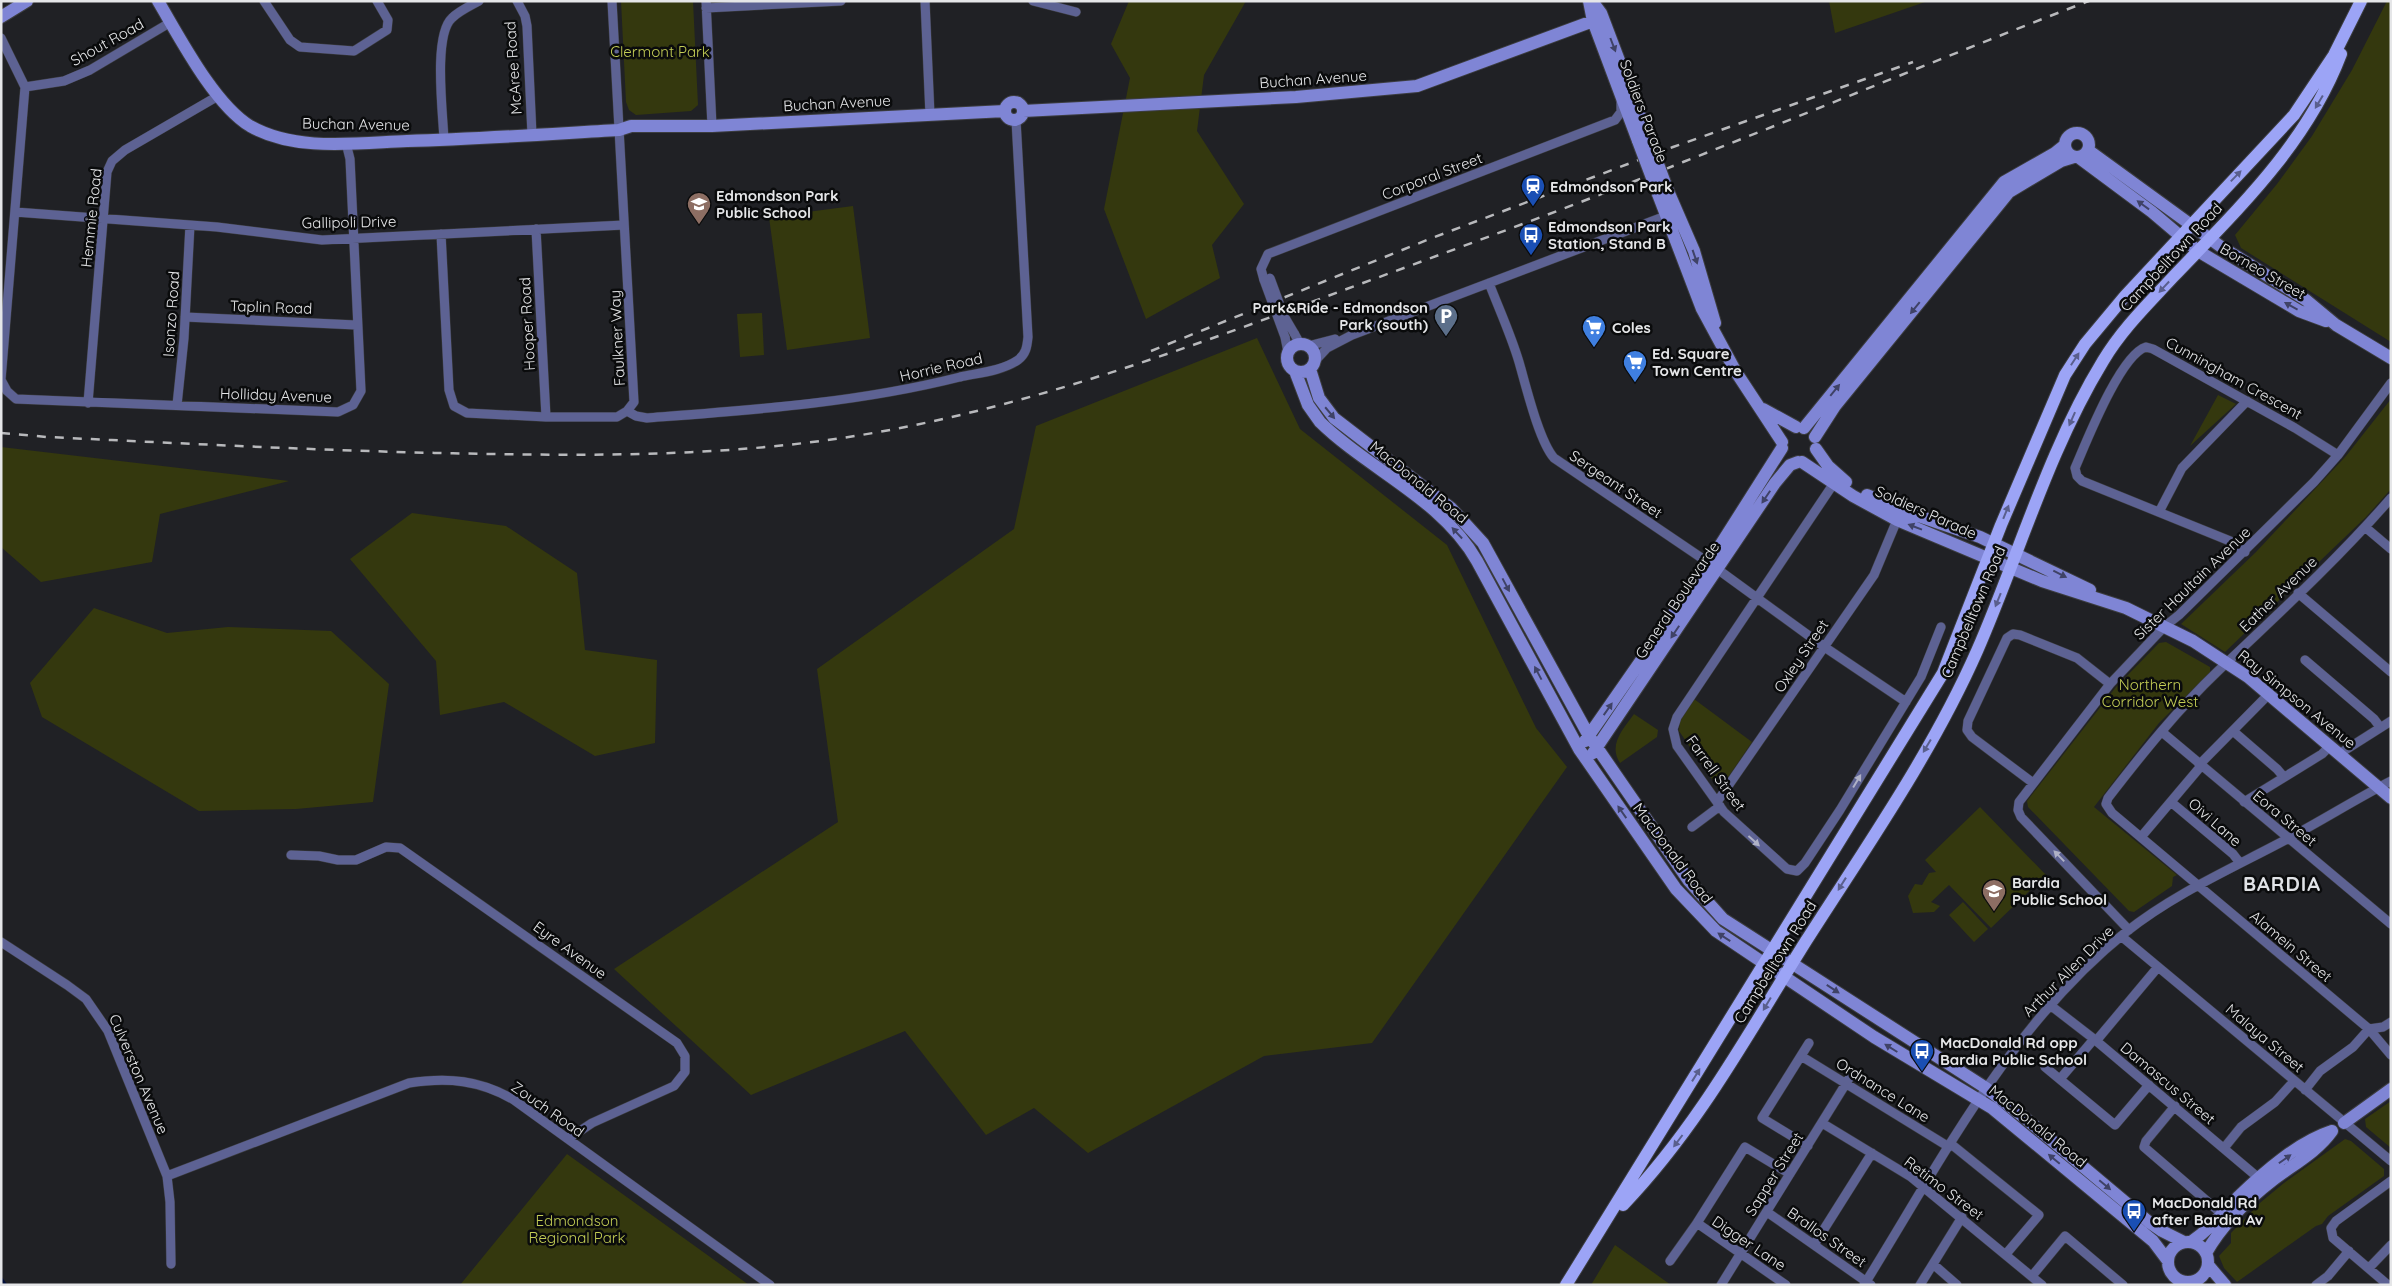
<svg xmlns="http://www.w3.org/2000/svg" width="2392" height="1286" viewBox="0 0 2392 1286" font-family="Quicksand,sans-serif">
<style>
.green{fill:#34380e}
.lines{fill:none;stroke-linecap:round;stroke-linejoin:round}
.stream{stroke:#000e3b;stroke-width:2.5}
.street-casing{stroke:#3c3d40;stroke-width:10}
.secondary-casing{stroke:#3c3d40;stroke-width:14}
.primary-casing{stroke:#3c3d40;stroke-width:14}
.street{stroke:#5d6293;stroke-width:9}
.secondary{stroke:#7f85d5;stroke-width:12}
.primary{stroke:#9ca4f6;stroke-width:12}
.rail{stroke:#b8b9bc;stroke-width:2.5;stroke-dasharray:9 9;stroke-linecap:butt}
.street-bridge-casing{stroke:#3c3d40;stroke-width:10;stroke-linecap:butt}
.secondary-bridge-casing{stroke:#3c3d40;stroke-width:14;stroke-linecap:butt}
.street-bridge{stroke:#5d6293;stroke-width:9}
.secondary-bridge{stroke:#7f85d5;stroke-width:12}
.oneway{fill:#3f4266}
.oneway2{fill:#5a5f8d}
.oneway3{fill:#afb1c6}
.labels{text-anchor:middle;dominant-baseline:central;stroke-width:5;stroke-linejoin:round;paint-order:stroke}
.street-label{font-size:15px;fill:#e5e6e8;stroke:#0a0b0c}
.park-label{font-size:15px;fill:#c3cd55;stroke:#0a0b0c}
.poi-label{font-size:15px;font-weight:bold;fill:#e5e6e8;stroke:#0a0b0c;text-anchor:start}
.district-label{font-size:20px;font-weight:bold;letter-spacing:1px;fill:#e0e2e6;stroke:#0a0b0c}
</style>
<rect width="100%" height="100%" fill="#202125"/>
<!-- green -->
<path class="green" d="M 621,1 L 693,1 L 698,105 L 691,111 L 636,115 L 629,110 L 626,102 Z
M 1129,1 L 1246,1 L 1204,75 L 1197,131 L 1244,204 L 1212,245 L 1220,278 L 1146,319 L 1104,209 L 1130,78 L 1111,44 Z
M 1829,1 L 1928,1 L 1835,33 Z
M 2387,1 L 2391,1 L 2391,342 L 2241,248 L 2235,235 L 2277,184 L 2312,136 L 2352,70 Z
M 853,206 L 870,338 L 787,350 L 769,217 Z
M 762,313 L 764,355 L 740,357 L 737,314 Z
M 1257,338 L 1300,429 L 1447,545 L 1536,728 L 1567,767 L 1372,1043 L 1264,1056 L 1088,1153 L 1034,1108 L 986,1135 L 905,1031 L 751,1095 L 614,969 L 838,822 L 817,669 L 1014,529 L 1036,426 Z
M 2218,395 L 2236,404 L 2190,446 Z
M 2391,399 L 2391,489 L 2366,517 L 2225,652 L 2181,624 L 2256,552 L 2346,456 Z
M 1,447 L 289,481 L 160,514 L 152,562 L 41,582 L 1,547 Z
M 412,513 L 506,526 L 577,573 L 585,650 L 657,660 L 655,743 L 595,756 L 504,702 L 440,715 L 436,661 L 350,559 Z
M 94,608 L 167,633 L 228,627 L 331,631 L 389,684 L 373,802 L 296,809 L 199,811 L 42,717 L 30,683 Z
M 2166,642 L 2210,667 L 2210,672 L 2159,723 L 2094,807 L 2177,875 L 2173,877 L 2172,886 L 2134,912 L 2129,911 L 2028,807 L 2027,801 L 2116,687 L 2159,643 Z
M 1694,699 L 1752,742 L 1722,786 L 1718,788 L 1679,731 L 1680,721 Z
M 1634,714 L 1658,730 L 1657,737 L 1620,763 C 1608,745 1623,729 1634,714 Z
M 1980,807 L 2046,875 L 1991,928 L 1949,885 L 1931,902 L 1940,906 L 1934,912 L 1913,913 L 1908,896 L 1915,884 L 1922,885 L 1929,873 L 1936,872 L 1925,860 Z
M 1963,902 L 1988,929 L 1974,942 L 1949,915 Z
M 2391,1101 L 2391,1148 L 2366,1127 L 2365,1119 Z
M 2345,1139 L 2351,1141 L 2384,1169 L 2384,1176 L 2328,1216 L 2322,1224 L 2316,1226 L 2237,1282 L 2224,1268 L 2219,1256 L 2231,1243 L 2231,1233 L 2261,1202 L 2284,1183 Z
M 567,1154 L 749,1285 L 460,1285 Z
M 1615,1245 L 1671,1285 L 1591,1285 Z"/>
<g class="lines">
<!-- stream -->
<path class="stream" d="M 1,1278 L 6,1285"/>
<!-- street casing -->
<g class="street-casing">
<path id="street" d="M 264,1 L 290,40 L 300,47 L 354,51 L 387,30 L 388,20 L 377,1
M 517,1 L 525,16 L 527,26 L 532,135
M 706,1 L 712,126
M 925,1 L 930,115
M 1033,1 L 1076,12
M 706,8 L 841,1
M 1,38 L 25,87 L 1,380
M 25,87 L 64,81 L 90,70 L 171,22
M 444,140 C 443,114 433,35 452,18 C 459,11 470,6 479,1
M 15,212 L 217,227 L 322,240 L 624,225
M 536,229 L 546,417
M 441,234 L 449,390 L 454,406 L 467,413 L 546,417 L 617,417 L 627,411 L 634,402 L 612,1
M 1264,280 L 1261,269 L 1268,254 L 1615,120 L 1621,112 L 1621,102
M 1489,283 C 1499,309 1511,335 1519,362 C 1526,386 1539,441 1554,458 L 1709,563 L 1823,646 L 1906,702
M 185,317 L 356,325
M 1294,333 L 1300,344
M 1285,337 L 1288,352
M 1308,346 L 1335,339
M 1315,361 L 1327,348 L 1352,335 L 1671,214
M 1,380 L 7,391 L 16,399 L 338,412 L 353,405 L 361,391 L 350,159 L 346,143
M 88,403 L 107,172 L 112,161 L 125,150 L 218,96
M 177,405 L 184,338 L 190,225
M 627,411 L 636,416 L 647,418 C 752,410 857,403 960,377 C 978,373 1002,371 1018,360 C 1026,354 1027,347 1028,337 L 1016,120
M 1834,483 L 1677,717 L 1673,729 L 1677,746 L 1724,812 L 1787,869 L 1797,871 L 1805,863 L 1840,810 L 1921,677 L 1941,627
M 2391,498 C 2338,559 2277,615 2218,671 C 2178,709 2142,754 2108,798 L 2106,804 L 2112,813 L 2369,1029 L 2391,1055
M 2159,512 L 2182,468 L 2247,401
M 2365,527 L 2391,549
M 2245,552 L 2230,541 L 2082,481 L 2077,476 L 2075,468 C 2086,443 2120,355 2146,347 L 2153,349 L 2295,428 L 2338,455
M 2298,593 L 2391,672
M 2305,660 L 2374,719 L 2380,727
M 2233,731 L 2277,769 L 2283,776
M 2162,732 L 2391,924
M 2339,754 L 2391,721
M 2199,765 L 2268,695
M 2033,783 L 1972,737 L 1967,730 L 1968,721 L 2007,638 L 2013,634 L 2020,635 L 2077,658 L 2110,684
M 1717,802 L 1874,575 L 1897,520
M 2171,802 L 2233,854 L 2240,863
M 2244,802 L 2322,754 L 2330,746
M 1692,827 L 1720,806
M 2141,837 L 2201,766
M 291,855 L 319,856 L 338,860 L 356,860 L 386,847 L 400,848 L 677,1043 L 685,1056 L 685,1072 L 674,1086 L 592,1123 L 568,1139
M 2129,930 L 2021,817 L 2018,810 L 2019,802 L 2110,684 L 2165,626 L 2179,615 L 2314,482 L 2338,455 L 2391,383
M 2121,936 L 2391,1161
M 1,942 L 67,985 L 86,999 L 108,1031 L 167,1176 L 170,1202 L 171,1264
M 2050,1005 L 2094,1039 L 2261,1180
M 2096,1041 L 2158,967
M 1801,1056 L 1949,1147
M 2045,1067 L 2115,1125 L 2149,1085
M 2060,1079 L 2094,1039
M 2305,1090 L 2320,1071 L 2353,1047 L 2369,1029 L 2383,1027 L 2391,1022
M 2175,1106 L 2146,1141 L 2144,1147 L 2222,1214
M 1822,1123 L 1911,1177 L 2042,1285
M 1951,1144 L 2039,1215 L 2006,1254
M 1808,1146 L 1762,1118 L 1809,1043
M 2224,1148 L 2241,1127 L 2275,1102 L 2294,1081
M 167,1176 L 409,1083 C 448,1077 480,1080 514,1100 L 770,1285
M 1767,1212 L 1871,1285
M 1697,1223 L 1786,1285
M 1814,1245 L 1872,1153
M 1670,1261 L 1697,1223 L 1745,1147 L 1790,1174
M 1933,1264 L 1957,1285
M 2369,1268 L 2391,1245
M 2032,1276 L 2065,1236 L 2123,1285
M 1721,1285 L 1850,1077
M 1864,1285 C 1941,1161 2010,1025 2126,932 C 2175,893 2233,868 2289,838 C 2323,820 2356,799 2391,781
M 1920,1285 L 1962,1217
M 2316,1285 L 2328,1276 L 2349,1251
M 2388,1285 L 2333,1238 L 2331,1228 L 2336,1221 L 2391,1181"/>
</g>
<!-- secondary casing -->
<g class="secondary-casing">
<path id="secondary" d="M 158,1 C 180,38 214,104 250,126 C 295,152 357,143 407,141 C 478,139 549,134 619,130 L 631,126 L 712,126 L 1005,111
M 1589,1 L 1593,21 L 1638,141
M 1592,1 L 1601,13 L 1648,137
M 1,17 L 27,1
M1005 111a9 9 0 1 1 18 0a9 9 0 1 1-18 0Z
M 1023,111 L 1296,97 L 1417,86 L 1593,21
M2065 145a12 12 0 1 1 24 0a12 12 0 1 1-24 0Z
M 2088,150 L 2220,246 L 2306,300 L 2336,325 L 2391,358
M 2078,157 L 2152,212 L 2198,251 L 2299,311 L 2326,321
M 1668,191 L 1694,251 L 1715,323
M 1658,194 L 1702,309 L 1736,372 L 1782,442
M1287 358a14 14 0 1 1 28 0a14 14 0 1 1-28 0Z
M 1310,369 L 1319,398 L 1334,418 L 1451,508 L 1483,543 L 1589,736 L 1689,881 L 1723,919 L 1986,1088 L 2025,1118 L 2149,1222 L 2162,1231 L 2184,1242
M 1295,371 L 1308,405 L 1320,422 C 1369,470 1442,499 1477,561 L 1579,749 L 1676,889 L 1716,931 L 1874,1037 L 1992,1108 L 2153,1241 L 2168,1261
M 1763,409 L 1796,427
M 1804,428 L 2004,182 L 2055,153 L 2065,145
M 1815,437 L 1835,406 L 2009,192 L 2061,161 L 2074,157
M 1816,449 L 1828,466 L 1846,482
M 1802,462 L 1853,496 L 1897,520 L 2042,581 L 2126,608 L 2193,641 L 2248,677 L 2391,798
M 1867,495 L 1910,513 L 1980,537 L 2090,590
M 1585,741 L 1709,563 L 1782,448
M 1593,753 L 1775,483 L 1790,465 L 1798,462
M 2344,1123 L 2391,1089
M 2191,1242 C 2210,1229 2222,1214 2238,1197 C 2264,1172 2298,1142 2332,1131
M2168 1262a20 20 0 1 1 40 0a20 20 0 1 1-40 0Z
M 2206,1253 C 2222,1225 2247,1200 2273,1180 C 2294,1164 2317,1152 2332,1131
M 2208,1265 L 2225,1285"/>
</g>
<!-- primary casing -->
<g class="primary-casing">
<path id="primary" d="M 1623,1205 C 1698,1127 1749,1032 1806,941 C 1866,847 1932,753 1977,651 C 2019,555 2048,451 2103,361 C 2122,329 2148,304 2173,277 C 2238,209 2307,144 2341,54
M 1566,1285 L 1943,673 L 2001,525 L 2065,375 L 2085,344 L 2125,296 L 2294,115 L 2334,55 L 2361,1"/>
</g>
<!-- street -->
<use href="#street" class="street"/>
<!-- secondary -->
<use href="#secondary" class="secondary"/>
<!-- primary -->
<use href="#primary" class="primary"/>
<!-- rail -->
<path class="rail" d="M 1151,351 L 1432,238 L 1673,147 L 1913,62
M 1,433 L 47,437 C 196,444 345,452 494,454 C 615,456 735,455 855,436 C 1024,409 1185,349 1344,290 C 1458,248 1571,207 1683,162 C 1819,109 1953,53 2089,1"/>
<!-- street-bridge casing -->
<g class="street-bridge-casing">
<path id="street-bridge" d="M 1270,278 L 1284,316 L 1294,333
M 1264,280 L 1285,337"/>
</g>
<!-- secondary-bridge casing -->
<g class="secondary-bridge-casing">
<path id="secondary-bridge" d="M 1648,137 L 1668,191
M 1638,141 L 1658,194"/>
</g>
<!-- street-bridge -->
<use href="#street-bridge" class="street-bridge"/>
<!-- secondary-bridge -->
<use href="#secondary-bridge" class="secondary-bridge"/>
</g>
<!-- one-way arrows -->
<defs><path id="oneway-solid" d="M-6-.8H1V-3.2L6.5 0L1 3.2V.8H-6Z" transform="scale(1.25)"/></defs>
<g class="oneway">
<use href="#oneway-solid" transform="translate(1613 45) rotate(69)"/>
<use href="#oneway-solid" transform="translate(2143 205) rotate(-144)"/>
<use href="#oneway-solid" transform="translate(1695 257) rotate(71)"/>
<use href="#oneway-solid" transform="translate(2291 306) rotate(-151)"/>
<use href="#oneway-solid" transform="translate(1915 308) rotate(129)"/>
<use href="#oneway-solid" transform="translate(1835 390) rotate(-51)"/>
<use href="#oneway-solid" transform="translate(1330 413) rotate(50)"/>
<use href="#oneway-solid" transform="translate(1766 497) rotate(124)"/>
<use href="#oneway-solid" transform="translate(1915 527) rotate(-159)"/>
<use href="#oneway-solid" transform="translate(1457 533) rotate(-133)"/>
<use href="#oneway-solid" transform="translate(2060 574) rotate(27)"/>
<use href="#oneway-solid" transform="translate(1506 585) rotate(62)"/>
<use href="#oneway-solid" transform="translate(1675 632) rotate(124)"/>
<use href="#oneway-solid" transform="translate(1538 673) rotate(-118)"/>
<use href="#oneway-solid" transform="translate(1608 709) rotate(-55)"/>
<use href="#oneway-solid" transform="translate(1622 812) rotate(-125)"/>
<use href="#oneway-solid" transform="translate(1724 937) rotate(-147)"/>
<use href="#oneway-solid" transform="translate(1833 989) rotate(33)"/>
<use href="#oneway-solid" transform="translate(1891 1048) rotate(-148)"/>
<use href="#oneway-solid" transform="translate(2054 1159) rotate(-140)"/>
<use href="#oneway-solid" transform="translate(2285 1159) rotate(-35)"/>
<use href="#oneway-solid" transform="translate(2105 1185) rotate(40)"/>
</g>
<g class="oneway2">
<use href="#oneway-solid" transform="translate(2319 102) rotate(121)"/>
<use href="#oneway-solid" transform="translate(2236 176) rotate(-46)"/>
<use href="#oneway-solid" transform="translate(2164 287) rotate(133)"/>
<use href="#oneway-solid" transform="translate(2075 359) rotate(-57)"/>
<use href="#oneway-solid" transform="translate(2072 419) rotate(114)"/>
<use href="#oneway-solid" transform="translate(2006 512) rotate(-68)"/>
<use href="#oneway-solid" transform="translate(1998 600) rotate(112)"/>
<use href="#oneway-solid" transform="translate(1927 746) rotate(121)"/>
<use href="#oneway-solid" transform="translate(1842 884) rotate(122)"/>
<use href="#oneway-solid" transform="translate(1767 1004) rotate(121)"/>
<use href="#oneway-solid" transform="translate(1696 1075) rotate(-58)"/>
<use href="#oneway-solid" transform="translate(1678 1141) rotate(127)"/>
</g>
<g class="oneway3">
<use href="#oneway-solid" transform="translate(1857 781) rotate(-59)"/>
<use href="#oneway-solid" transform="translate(1754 841) rotate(42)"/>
<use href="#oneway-solid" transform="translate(2059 856) rotate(-134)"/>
</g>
<!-- icons -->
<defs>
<g id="station-pin" transform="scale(1.25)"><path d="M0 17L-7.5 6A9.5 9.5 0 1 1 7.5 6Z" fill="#1a4fb4" stroke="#0a0b0c"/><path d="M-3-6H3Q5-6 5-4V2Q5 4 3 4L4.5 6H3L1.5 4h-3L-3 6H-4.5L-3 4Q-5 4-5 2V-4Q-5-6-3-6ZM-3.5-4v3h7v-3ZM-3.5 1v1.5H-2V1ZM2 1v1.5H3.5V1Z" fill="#fff"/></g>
<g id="school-pin" transform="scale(1.25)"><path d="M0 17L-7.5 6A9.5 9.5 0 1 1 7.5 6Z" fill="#8d6e63" stroke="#0a0b0c"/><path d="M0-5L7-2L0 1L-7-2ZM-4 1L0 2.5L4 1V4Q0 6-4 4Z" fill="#fff"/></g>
<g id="bus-pin" transform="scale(1.25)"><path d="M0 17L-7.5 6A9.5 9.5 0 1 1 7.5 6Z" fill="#1a4fb4" stroke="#0a0b0c"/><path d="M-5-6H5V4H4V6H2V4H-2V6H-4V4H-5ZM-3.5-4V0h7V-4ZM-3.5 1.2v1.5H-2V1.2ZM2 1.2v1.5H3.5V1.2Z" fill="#fff"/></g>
<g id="parking-pin" transform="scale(1.25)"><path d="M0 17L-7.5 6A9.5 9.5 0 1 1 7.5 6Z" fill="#5c6f8a" stroke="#0a0b0c"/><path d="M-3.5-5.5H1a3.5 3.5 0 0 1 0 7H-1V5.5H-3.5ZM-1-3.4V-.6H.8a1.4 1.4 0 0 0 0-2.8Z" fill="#fff"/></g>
<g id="supermarket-pin" transform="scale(1.25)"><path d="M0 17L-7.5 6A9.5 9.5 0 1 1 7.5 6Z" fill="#3f7fe0" stroke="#0a0b0c"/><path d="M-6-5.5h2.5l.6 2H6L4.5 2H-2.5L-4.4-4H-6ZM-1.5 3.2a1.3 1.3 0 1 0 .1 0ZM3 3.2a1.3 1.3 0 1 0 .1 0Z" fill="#fff"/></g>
</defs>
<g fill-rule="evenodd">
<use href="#station-pin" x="1533" y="186"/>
<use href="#school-pin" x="699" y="204"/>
<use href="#bus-pin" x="1531" y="235"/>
<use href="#parking-pin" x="1446" y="316"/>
<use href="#supermarket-pin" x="1594" y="327"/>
<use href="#supermarket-pin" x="1635" y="362"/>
<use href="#school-pin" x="1994" y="891"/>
<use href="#bus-pin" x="1922" y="1051"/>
<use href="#bus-pin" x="2134" y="1211"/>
</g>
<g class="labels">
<!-- street labels -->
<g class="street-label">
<text transform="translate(107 42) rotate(-29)">Shout Road</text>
<text transform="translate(513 68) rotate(-94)">McAree Road</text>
<text transform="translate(1313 79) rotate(-4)">Buchan Avenue</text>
<text transform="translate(837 103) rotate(-3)">Buchan Avenue</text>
<text transform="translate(1644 111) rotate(69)">Soldiers Parade</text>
<text transform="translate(356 124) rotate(1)">Buchan Avenue</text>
<text transform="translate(1432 176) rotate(-21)">Corporal Street</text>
<text transform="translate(91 218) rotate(-84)">Hemmie Road</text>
<text transform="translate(349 222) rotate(-1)">Gallipoli Drive</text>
<text transform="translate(2171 257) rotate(-47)">Campbelltown Road</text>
<text transform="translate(2263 271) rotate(30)">Borneo Street</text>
<text transform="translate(271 307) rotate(2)">Taplin Road</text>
<text transform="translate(171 314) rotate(-86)">Isonzo Road</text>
<text transform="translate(527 324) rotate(-93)">Hooper Road</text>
<text transform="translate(617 338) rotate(-93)">Faulkner Way</text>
<text transform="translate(941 367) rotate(-13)">Horrie Road</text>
<text transform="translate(2234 378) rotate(29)">Cunningham Crescent</text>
<text transform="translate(276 395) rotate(2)">Holliday Avenue</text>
<text transform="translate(1419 482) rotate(39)">MacDonald Road</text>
<text transform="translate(1616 484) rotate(34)">Sergeant Street</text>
<text transform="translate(1926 512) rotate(24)">Soldiers Parade</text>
<text transform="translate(2192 583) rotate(-44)">Sister Haultain Avenue</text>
<text transform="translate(2278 594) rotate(-44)">Eather Avenue</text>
<text transform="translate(1677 600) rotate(-56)">General Boulevarde</text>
<text transform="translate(1973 612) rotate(-67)">Campbelltown Road</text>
<text transform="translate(1801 656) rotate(-56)">Oxley Street</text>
<text transform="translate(2297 699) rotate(39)">Ray Simpson Avenue</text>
<text transform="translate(1716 773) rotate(54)">Farrell Street</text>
<text transform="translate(2285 818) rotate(40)">Eora Street</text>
<text transform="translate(2215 822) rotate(41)">Oivi Lane</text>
<text transform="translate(1673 853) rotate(53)">MacDonald Road</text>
<text transform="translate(2291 946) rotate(40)">Alamein Street</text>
<text transform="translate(570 950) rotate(36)">Eyre Avenue</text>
<text transform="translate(1775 962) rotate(-58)">Campbelltown Road</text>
<text transform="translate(2068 971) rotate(-45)">Arthur Allen Drive</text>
<text transform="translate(2265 1038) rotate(40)">Malaya Street</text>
<text transform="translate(139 1074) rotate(67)">Culverston Avenue</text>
<text transform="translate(2168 1083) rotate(40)">Damascus Street</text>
<text transform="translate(1883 1090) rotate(32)">Ordnance Lane</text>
<text transform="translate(548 1109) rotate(35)">Zouch Road</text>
<text transform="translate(2038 1126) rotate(39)">MacDonald Road</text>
<text transform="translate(1774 1174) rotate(-58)">Sapper Street</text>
<text transform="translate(1944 1188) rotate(37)">Retimo Street</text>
<text transform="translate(1827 1237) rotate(35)">Brallos Street</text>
<text transform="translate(1749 1243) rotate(34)">Digger Lane</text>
</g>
<!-- park labels -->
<g class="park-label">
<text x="660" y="51">Clermont Park</text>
<text x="2150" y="684">Northern<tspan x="2150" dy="17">Corridor West</tspan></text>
<text x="577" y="1220">Edmondson<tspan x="577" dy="17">Regional Park</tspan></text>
</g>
<!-- poi labels -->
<g class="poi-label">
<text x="1550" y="186">Edmondson Park</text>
<text x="716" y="195">Edmondson Park<tspan x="716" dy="17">Public School</tspan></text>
<text x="1548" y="226">Edmondson Park<tspan x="1548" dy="17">Station, Stand B</tspan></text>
<text x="1428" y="307" text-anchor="end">Park&amp;Ride - Edmondson<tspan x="1428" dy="17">Park (south)</tspan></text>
<text x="1612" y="327">Coles</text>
<text x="1652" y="353">Ed. Square<tspan x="1652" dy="17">Town Centre</tspan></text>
<text x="2012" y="882">Bardia<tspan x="2012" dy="17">Public School</tspan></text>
<text x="1940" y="1042">MacDonald Rd opp<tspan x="1940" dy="17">Bardia Public School</tspan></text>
<text x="2152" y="1202">MacDonald Rd<tspan x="2152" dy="17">after Bardia Av</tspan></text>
</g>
<!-- district labels -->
<g class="district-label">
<text x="2282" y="883">BARDIA</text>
</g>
</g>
<!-- border -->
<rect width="2392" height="1286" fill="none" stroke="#e5e6e8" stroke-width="5"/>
</svg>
